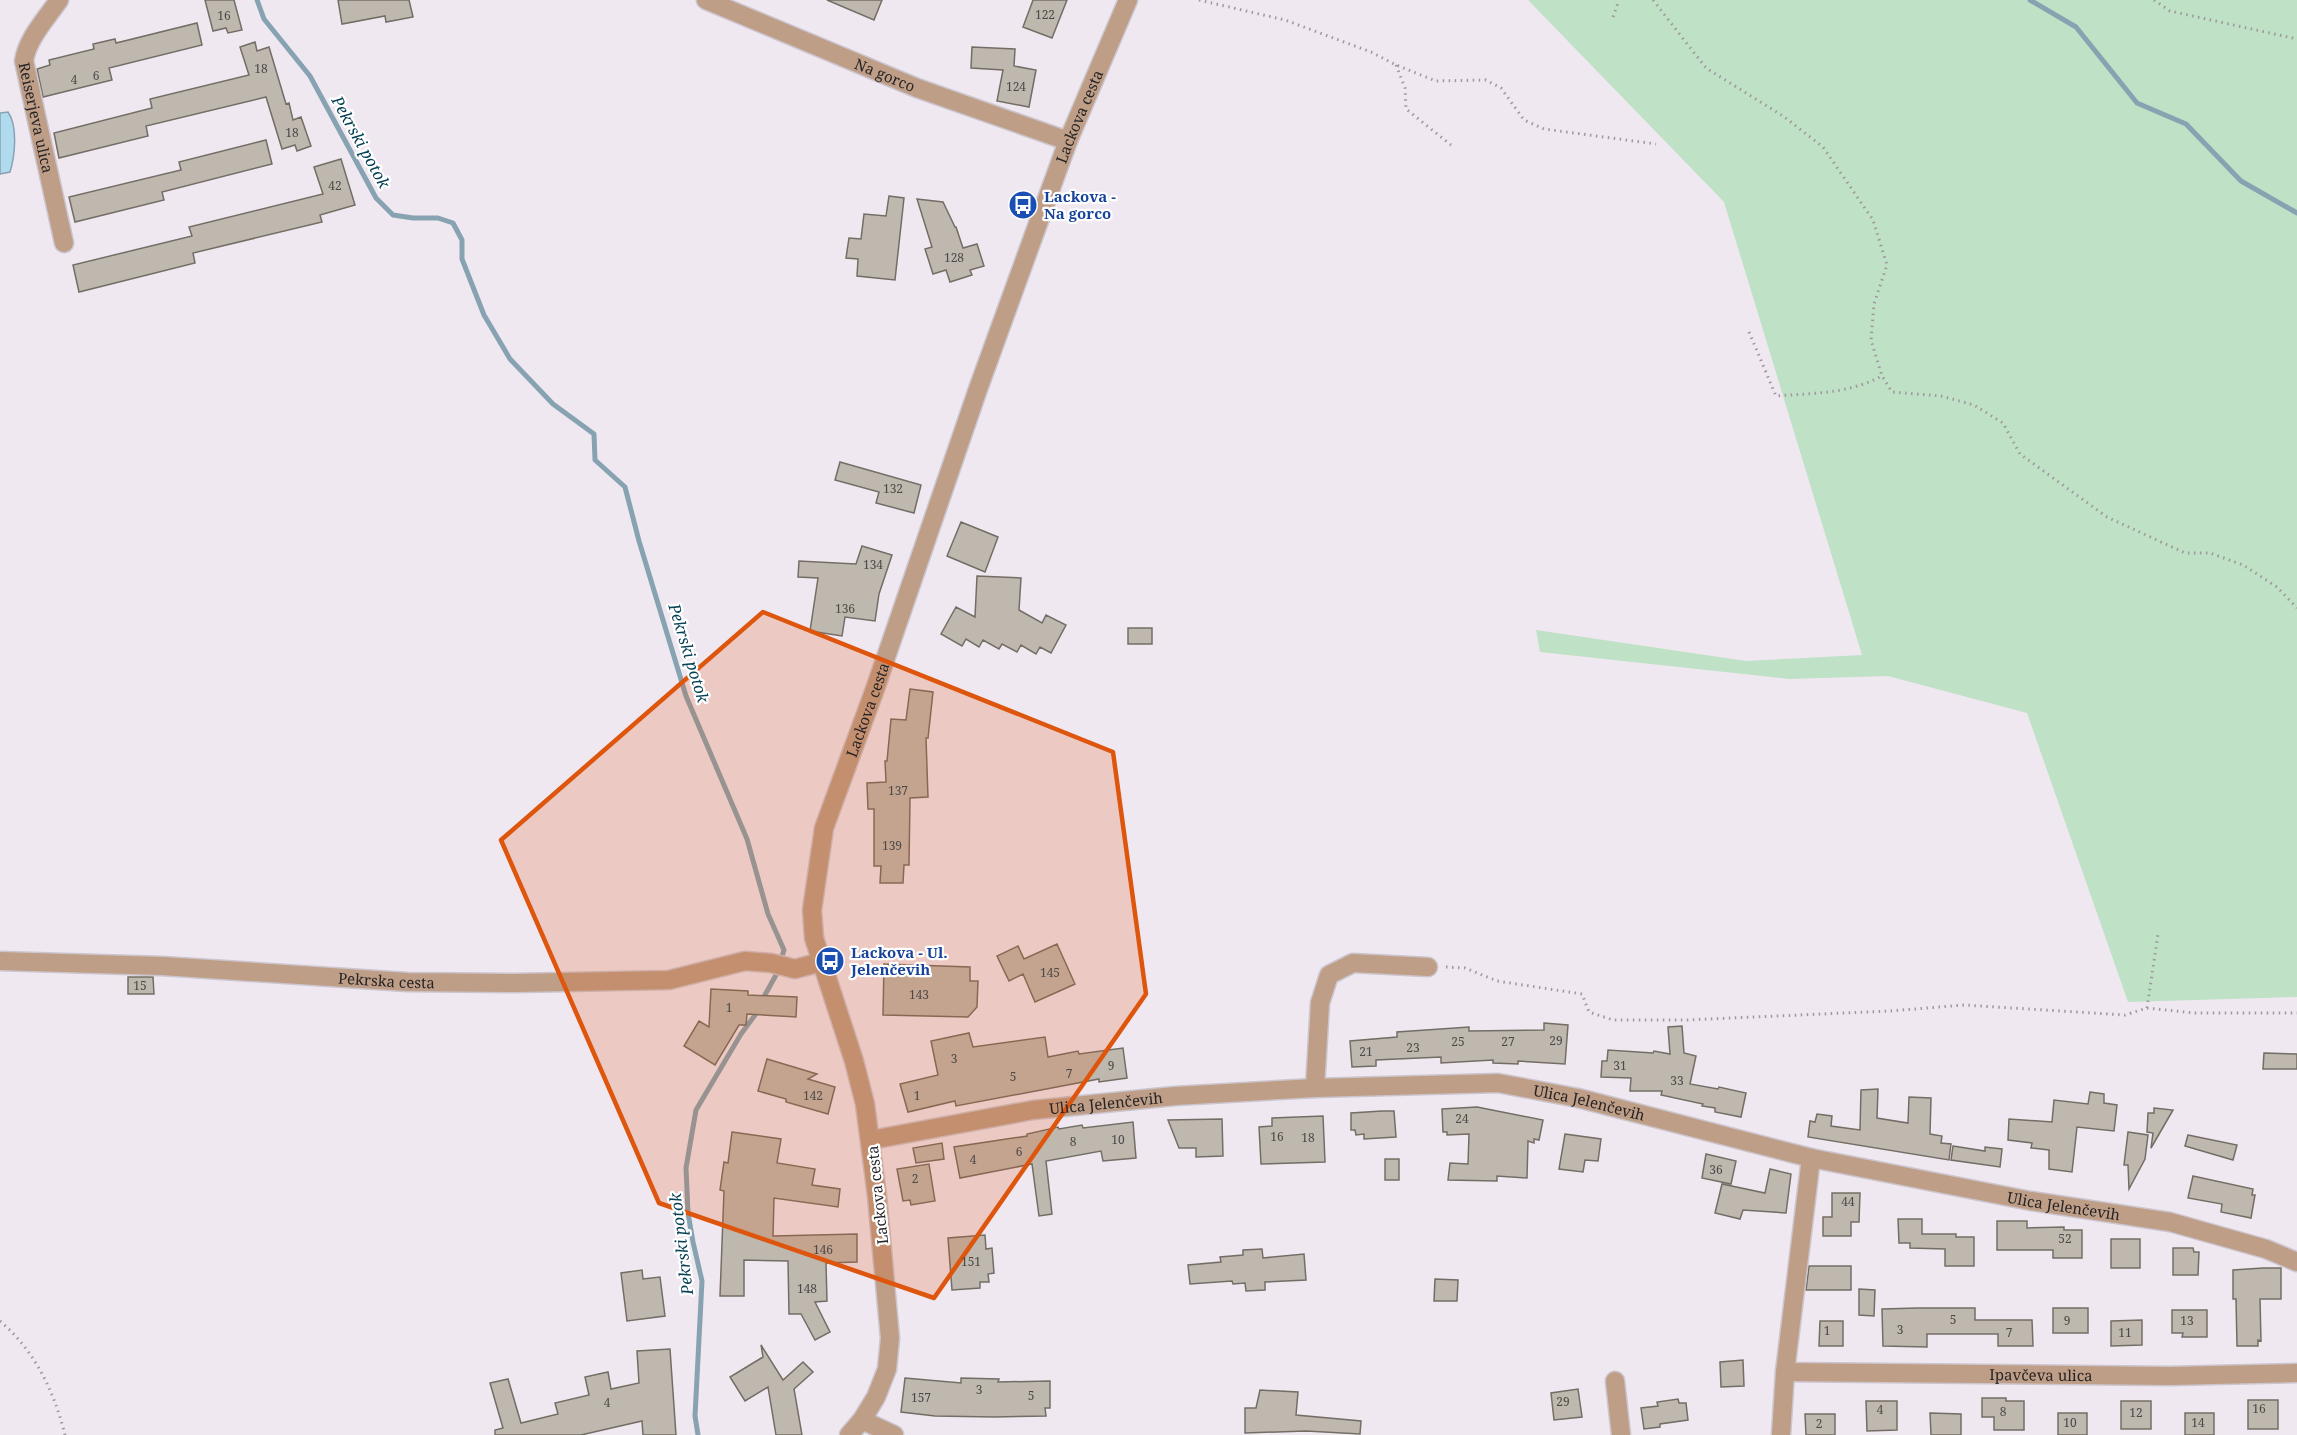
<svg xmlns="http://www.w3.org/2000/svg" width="2297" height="1435" viewBox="0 0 2297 1435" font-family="'Noto Serif',serif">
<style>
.green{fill:#bfe1c6}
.water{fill:#b0daee;stroke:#87a3b2;stroke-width:1.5}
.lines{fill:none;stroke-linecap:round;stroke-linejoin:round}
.stream{stroke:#87a3b2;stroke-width:5}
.building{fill:#bfb8af;stroke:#746d65;stroke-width:1.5}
.minor-casing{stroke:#ccc5cd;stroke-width:21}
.path{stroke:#9e989e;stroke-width:3;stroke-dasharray:1.5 4.5;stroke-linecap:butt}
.minor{stroke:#be9e86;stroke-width:18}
.marked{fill:#de560d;fill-opacity:0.2;stroke:#de560d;stroke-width:4.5;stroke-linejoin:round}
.labels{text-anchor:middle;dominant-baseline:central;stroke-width:4.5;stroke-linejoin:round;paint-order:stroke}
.number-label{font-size:12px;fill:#4d4949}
.street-label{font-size:15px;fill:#272427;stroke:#fff}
.transit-label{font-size:15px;font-weight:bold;fill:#164399;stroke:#fff;text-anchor:start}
.water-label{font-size:16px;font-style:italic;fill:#054055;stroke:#fff}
</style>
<rect width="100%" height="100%" fill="#f0e8f1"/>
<!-- green -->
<path class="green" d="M 1528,0 L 2297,0 L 2297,997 L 2128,1002 L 2027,713 L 1888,676 L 1789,679 L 1540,652 L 1536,630 L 1746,661 L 1862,655 L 1724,202 Z"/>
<!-- water -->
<path class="water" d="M 8,112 C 18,126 15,156 10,172 L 0,174 L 0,113 Z"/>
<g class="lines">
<!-- stream -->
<path class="stream" d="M 257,0 L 264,19 L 310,76 L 376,198 L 393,215 L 413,218 L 438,218 L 453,223 L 462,240 L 462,259 L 484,315 L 510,359 L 553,404 L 594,434 L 595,460 L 625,487 L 639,541 L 686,696 L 747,839 L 768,914 L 784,950 L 776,975 L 761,1002
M 2030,0 L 2076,27 L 2137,103 L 2186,124 L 2241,181 L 2297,213
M 698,1435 L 695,1416 L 702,1281 L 693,1242 L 688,1213 L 686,1168 L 696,1110 L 741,1034 L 758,1011"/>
</g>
<!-- building -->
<path class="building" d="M 205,0 L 234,0 L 242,30 L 228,33 L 226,28 L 213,31 Z
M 338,0 L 409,0 L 413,17 L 386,22 L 385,16 L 342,24 Z
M 827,0 L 882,0 L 874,20 Z
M 1033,0 L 1067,0 L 1052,38 L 1023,27 Z
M 197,23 L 202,45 L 109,68 L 112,80 L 43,97 L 37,69 L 50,65 L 49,60 L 94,49 L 93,44 L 115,39 L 116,43 Z
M 255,42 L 257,51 L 269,47 L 286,104 L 289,103 L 293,120 L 301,117 L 311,146 L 297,151 L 295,145 L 282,149 L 266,97 L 146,126 L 148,136 L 59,158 L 54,133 L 152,108 L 150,99 L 249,75 L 240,47 Z
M 972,47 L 1015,49 L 1014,66 L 1036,70 L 1029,107 L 997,101 L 1003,70 L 971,68 Z
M 266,140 L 272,164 L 162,192 L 164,200 L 75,222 L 69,197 L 181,170 L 179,162 Z
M 341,159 L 355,205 L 320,215 L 322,222 L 193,253 L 195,263 L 79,292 L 73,265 L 192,236 L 189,227 L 323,194 L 314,167 Z
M 889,196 L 904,198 L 895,280 L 857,276 L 858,259 L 846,258 L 849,238 L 861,239 L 864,214 L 886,216 Z
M 917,199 L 943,202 L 955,227 L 956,227 L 963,248 L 977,244 L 984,266 L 970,270 L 972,275 L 950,282 L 946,270 L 933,274 L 925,249 L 932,247 Z
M 840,462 L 921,485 L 914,513 L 876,503 L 879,492 L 835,480 Z
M 961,522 L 998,537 L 985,572 L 947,556 Z
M 862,546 L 892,555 L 879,594 L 875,621 L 845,617 L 842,636 L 810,631 L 818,578 L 798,577 L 799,561 L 856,564 Z
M 977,576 L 1021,578 L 1019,610 L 1042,623 L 1046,615 L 1066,625 L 1051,653 L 1040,647 L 1036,654 L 1021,645 L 1017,652 L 1002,644 L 999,649 L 983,640 L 979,647 L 966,639 L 962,646 L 941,634 L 956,607 L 975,617 Z
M 1128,628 L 1152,628 L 1152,644 L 1128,644 Z
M 910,689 L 933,692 L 928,738 L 926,738 L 928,797 L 910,798 L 909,865 L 904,865 L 903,883 L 880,883 L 881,866 L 874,866 L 874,809 L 868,809 L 867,783 L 886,782 L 885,761 L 887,761 L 891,719 L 906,720 Z
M 1057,944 L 1075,984 L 1035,1002 L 1023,974 L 1009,981 L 997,956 L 1018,946 L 1024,959 Z
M 884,964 L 970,967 L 970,981 L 978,981 L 977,1007 L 968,1017 L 883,1015 Z
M 128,977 L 153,977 L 154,994 L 128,994 Z
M 711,989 L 748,991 L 748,995 L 797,997 L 796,1017 L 747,1014 L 746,1025 L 739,1025 L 715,1065 L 684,1046 L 699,1021 L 709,1027 Z
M 1544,1023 L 1568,1025 L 1565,1064 L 1518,1061 L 1518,1064 L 1493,1063 L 1493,1060 L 1441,1063 L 1441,1057 L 1376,1060 L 1376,1066 L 1352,1067 L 1350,1041 L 1397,1037 L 1397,1032 L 1469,1027 L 1469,1031 L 1544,1030 Z
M 1682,1026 L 1684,1053 L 1696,1056 L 1690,1084 L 1718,1089 L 1719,1087 L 1746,1093 L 1741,1117 L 1715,1112 L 1715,1108 L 1702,1106 L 1703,1104 L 1661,1095 L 1662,1091 L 1630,1091 L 1631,1078 L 1601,1077 L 1602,1061 L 1607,1061 L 1608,1050 L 1653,1053 L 1654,1051 L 1670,1054 L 1668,1027 Z
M 969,1033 L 973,1047 L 1045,1037 L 1048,1057 L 1078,1051 L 1079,1054 L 1123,1048 L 1127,1078 L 1099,1082 L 1099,1079 L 956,1106 L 955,1101 L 908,1112 L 900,1084 L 938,1075 L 931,1041 Z
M 2264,1053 L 2297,1054 L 2297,1069 L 2263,1069 Z
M 767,1059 L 817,1074 L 808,1079 L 835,1087 L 828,1114 L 786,1102 L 786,1099 L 758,1091 Z
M 1878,1089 L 1877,1118 L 1908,1123 L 1909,1097 L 1931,1098 L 1930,1134 L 1942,1136 L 1941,1143 L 1951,1144 L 1949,1160 L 1808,1137 L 1810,1121 L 1815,1122 L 1817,1114 L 1832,1116 L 1831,1126 L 1860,1130 L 1861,1090 Z
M 2090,1092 L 2104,1094 L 2104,1103 L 2117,1105 L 2114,1131 L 2077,1127 L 2072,1172 L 2049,1169 L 2049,1150 L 2031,1148 L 2032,1143 L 2008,1140 L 2009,1119 L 2052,1122 L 2054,1100 L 2088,1104 Z
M 1477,1107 L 1543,1120 L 1539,1140 L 1534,1139 L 1534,1143 L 1528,1141 L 1527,1178 L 1497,1176 L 1497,1181 L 1448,1180 L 1450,1163 L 1468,1164 L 1469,1134 L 1447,1135 L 1447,1132 L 1443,1132 L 1442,1109 Z
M 2154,1108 L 2173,1110 L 2151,1148 L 2153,1133 L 2147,1132 L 2148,1113 L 2154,1113 Z
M 1382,1111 L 1394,1111 L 1396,1137 L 1364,1139 L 1364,1134 L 1356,1135 L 1355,1130 L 1351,1130 L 1351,1113 Z
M 1323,1116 L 1325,1162 L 1261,1164 L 1259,1127 L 1272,1126 L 1272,1118 Z
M 1222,1119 L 1223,1156 L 1196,1157 L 1196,1148 L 1179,1148 L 1168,1120 Z
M 1133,1122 L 1136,1158 L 1103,1161 L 1101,1151 L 1046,1161 L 1052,1214 L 1039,1216 L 1032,1164 L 960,1178 L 954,1147 L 1027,1136 L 1027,1134 L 1058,1127 L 1059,1129 L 1082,1125 L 1083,1128 Z
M 732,1132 L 781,1139 L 777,1163 L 815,1169 L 812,1185 L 840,1189 L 838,1207 L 774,1198 L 773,1236 L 857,1234 L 857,1262 L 826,1263 L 827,1301 L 815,1302 L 830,1332 L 815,1340 L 801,1314 L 789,1314 L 788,1261 L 744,1260 L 744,1296 L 720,1296 L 724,1191 L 720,1190 L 724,1162 L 728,1163 Z
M 2128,1132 L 2148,1135 L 2145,1159 L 2129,1189 L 2128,1165 L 2124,1165 Z
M 1565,1134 L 1601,1139 L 1598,1161 L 1585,1160 L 1583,1172 L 1559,1169 Z
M 2188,1135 L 2237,1145 L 2233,1160 L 2185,1146 Z
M 942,1143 L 944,1159 L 916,1163 L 913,1148 Z
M 1953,1146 L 1985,1151 L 1985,1147 L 2002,1149 L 2000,1167 L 1951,1160 Z
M 1706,1154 L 1736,1161 L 1731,1184 L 1702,1178 Z
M 1385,1159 L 1399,1159 L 1399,1180 L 1385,1180 Z
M 929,1164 L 935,1201 L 911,1205 L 910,1200 L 903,1201 L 897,1169 Z
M 1770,1169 L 1791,1174 L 1786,1213 L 1743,1210 L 1740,1219 L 1715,1213 L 1722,1184 L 1765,1193 Z
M 2193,1176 L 2253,1189 L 2252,1195 L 2255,1195 L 2251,1218 L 2221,1212 L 2222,1204 L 2188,1198 Z
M 1832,1193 L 1860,1193 L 1859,1222 L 1851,1222 L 1851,1236 L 1823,1236 L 1823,1217 L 1832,1217 Z
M 1898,1219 L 1922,1219 L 1922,1234 L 1956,1234 L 1956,1237 L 1974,1237 L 1974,1266 L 1945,1266 L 1945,1249 L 1910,1248 L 1910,1243 L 1899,1243 Z
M 1997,1221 L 2027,1221 L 2027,1228 L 2064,1227 L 2064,1230 L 2082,1230 L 2082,1258 L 2053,1258 L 2053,1250 L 1997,1250 Z
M 985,1235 L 986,1249 L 992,1248 L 994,1273 L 988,1274 L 989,1282 L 980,1282 L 980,1288 L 952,1290 L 948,1238 Z
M 2111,1239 L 2140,1239 L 2140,1268 L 2111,1268 Z
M 2173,1248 L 2193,1248 L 2194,1252 L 2199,1252 L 2198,1275 L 2173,1275 Z
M 1262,1249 L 1263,1258 L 1304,1254 L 1306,1280 L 1265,1282 L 1265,1290 L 1246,1291 L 1245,1283 L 1233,1284 L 1232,1281 L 1190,1284 L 1188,1265 L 1221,1262 L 1220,1257 L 1243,1255 L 1243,1250 Z
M 1809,1266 L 1851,1266 L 1851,1290 L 1806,1290 Z
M 2263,1268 L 2281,1268 L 2281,1299 L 2260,1299 L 2261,1341 L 2258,1340 L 2258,1346 L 2237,1346 L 2236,1299 L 2233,1299 L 2233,1270 Z
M 642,1270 L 643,1279 L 660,1277 L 665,1316 L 627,1321 L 621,1273 Z
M 1435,1279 L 1458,1280 L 1457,1301 L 1434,1301 Z
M 1859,1289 L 1875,1290 L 1874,1316 L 1859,1315 Z
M 1918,1308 L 1975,1308 L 1975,1320 L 2032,1320 L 2033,1346 L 1998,1346 L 1998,1334 L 1927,1334 L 1927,1347 L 1883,1346 L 1882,1309 Z
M 2053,1308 L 2088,1308 L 2088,1333 L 2053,1333 Z
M 2172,1310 L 2207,1310 L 2207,1337 L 2182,1337 L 2183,1333 L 2172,1333 Z
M 2142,1320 L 2142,1345 L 2111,1346 L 2111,1321 Z
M 1820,1321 L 1843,1321 L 1843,1346 L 1819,1346 Z
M 761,1345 L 783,1380 L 803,1362 L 813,1372 L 794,1389 L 802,1435 L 776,1435 L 768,1387 L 745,1401 L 730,1377 L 763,1357 Z
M 670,1349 L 676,1435 L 643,1435 L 642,1421 L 581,1435 L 495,1435 L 495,1430 L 503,1428 L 490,1383 L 508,1379 L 521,1423 L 558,1414 L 555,1403 L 589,1395 L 585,1377 L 608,1372 L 611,1389 L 639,1383 L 637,1351 Z
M 1743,1360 L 1744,1386 L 1721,1387 L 1720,1362 Z
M 905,1378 L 961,1383 L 961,1378 L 999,1379 L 998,1382 L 1050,1381 L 1050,1408 L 1045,1408 L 1046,1416 L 994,1417 L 935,1416 L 901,1412 Z
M 1578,1389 L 1582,1417 L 1554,1420 L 1551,1393 Z
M 1260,1390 L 1298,1392 L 1296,1415 L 1361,1421 L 1360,1434 L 1306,1431 L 1245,1433 L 1245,1408 L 1256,1408 Z
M 1982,1398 L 2006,1398 L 2006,1401 L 2024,1401 L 2024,1430 L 1994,1430 L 1994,1417 L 1982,1417 Z
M 1678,1399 L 1679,1403 L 1686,1403 L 1688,1420 L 1660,1424 L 1660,1427 L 1644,1429 L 1641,1408 L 1658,1406 L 1657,1402 Z
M 2248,1400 L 2278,1400 L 2278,1429 L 2248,1429 Z
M 1866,1401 L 1897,1401 L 1897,1430 L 1867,1431 Z
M 2121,1401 L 2151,1401 L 2151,1429 L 2121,1429 Z
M 1930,1413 L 1961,1414 L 1961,1435 L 1931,1435 Z
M 2058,1413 L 2087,1413 L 2087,1435 L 2058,1435 Z
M 2185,1413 L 2214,1413 L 2214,1435 L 2185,1435 Z
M 1805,1414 L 1835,1414 L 1835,1435 L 1806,1435 Z"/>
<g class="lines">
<!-- minor casing -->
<g class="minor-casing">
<g id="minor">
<path id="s1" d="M 59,0 C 46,19 27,39 24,61 L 64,243"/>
<path id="s2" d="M 706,0 L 917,88 L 1068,141"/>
<path id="s3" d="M 0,961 L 162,966 L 407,982 L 515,983 L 669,980 L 745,961 L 771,963 L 795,969 L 821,962"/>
<path d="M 1315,1088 L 1320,1003 L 1329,975 L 1353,963 L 1428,967"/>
<path id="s4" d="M 871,1140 L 1033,1110 L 1175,1096 L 1315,1088 L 1498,1083 L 1578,1098 L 1811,1158 L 2031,1201 L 2170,1222 L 2266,1249 L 2297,1262"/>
<path id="s5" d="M 1785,1372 L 2170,1376 L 2297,1373"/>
<path d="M 1615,1381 L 1621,1435"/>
<path d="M 862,1420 L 894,1435"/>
<path id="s6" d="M 849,1435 L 862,1420 L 876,1397 L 887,1369 L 890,1338 L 877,1196 L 865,1104 L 854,1061 L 814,938 L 812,910 L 824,828 L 875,689 L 978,389 L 1068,141 L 1128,0"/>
<path d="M 1781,1435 L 1785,1372 L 1811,1158"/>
</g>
</g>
<!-- path -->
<path class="path" d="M 1199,0 L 1285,20 L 1371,52 L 1396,65 L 1436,81 L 1486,80 L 1501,88 L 1524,120 L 1544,129 L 1656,144
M 1653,0 L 1706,68 L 1783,116 L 1823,147 L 1873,220 L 1887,265 L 1874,304 L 1871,340 L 1882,376 L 1892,392 L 1941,396 L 1974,405 L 2003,423 L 2020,454 L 2107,517 L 2185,553 L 2210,553 L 2243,565 L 2277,587 L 2297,608
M 2154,0 L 2170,11 L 2297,39
M 1613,17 L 1619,0
M 1396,65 L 1405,88 L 1406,109 L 1451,145
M 1749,332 L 1776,396 C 1814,393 1848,394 1882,376
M 1446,967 L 1465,968 L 1497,981 L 1582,994 L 1589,1012 L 1613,1020 L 1686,1020 L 1890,1011 L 1964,1005 L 2125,1015 L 2147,1008 L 2194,1013 L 2297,1013
M 2147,1008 L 2158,934
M 0,1321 C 35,1351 54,1391 65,1435"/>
<!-- minor -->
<use href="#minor" class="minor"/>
</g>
<!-- marked area -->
<path class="marked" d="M 763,612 L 1113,752 L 1146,994 L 934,1298 L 659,1203 L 501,840 Z"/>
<!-- icons -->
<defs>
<g id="bus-disc" transform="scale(1.5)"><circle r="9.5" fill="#1a4fb4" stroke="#fff"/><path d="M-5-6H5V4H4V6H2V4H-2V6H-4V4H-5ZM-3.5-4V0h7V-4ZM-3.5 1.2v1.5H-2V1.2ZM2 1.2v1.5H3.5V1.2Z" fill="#fff"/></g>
</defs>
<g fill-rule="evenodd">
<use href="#bus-disc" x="1023" y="205"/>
<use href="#bus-disc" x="830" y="961"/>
</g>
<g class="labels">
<!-- number labels -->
<g class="number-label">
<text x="1045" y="14">122</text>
<text x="224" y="15">16</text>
<text x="261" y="68">18</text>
<text x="96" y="75">6</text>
<text x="74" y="79">4</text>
<text x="1016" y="86">124</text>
<text x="292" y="132">18</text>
<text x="335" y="185">42</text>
<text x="954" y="257">128</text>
<text x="893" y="488">132</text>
<text x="873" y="564">134</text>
<text x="845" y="608">136</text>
<text x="898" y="790">137</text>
<text x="892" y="845">139</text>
<text x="1050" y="972">145</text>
<text x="140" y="985">15</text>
<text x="919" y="994">143</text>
<text x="729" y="1007">1</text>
<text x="1556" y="1040">29</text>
<text x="1458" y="1041">25</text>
<text x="1508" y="1041">27</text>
<text x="1413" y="1047">23</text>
<text x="1366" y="1051">21</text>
<text x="954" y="1058">3</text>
<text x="1111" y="1065">9</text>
<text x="1620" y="1065">31</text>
<text x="1069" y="1073">7</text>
<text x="1013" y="1076">5</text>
<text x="1677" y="1080">33</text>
<text x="813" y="1095">142</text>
<text x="917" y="1095">1</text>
<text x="1462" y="1118">24</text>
<text x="1277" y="1136">16</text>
<text x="1308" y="1137">18</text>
<text x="1118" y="1139">10</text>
<text x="1073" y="1141">8</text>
<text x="1019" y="1151">6</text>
<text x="973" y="1159">4</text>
<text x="1716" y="1169">36</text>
<text x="915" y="1178">2</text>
<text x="1848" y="1201">44</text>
<text x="2065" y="1238">52</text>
<text x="823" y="1249">146</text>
<text x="971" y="1261">151</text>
<text x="807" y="1288">148</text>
<text x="1953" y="1319">5</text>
<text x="2067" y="1320">9</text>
<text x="2187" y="1320">13</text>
<text x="1900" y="1329">3</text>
<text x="1827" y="1330">1</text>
<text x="2009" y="1332">7</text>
<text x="2125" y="1332">11</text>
<text x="979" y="1389">3</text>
<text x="1031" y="1395">5</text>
<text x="921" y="1397">157</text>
<text x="1563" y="1401">29</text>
<text x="607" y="1402">4</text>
<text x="2259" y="1408">16</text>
<text x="1880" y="1409">4</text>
<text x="2003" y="1411">8</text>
<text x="2136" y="1412">12</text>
<text x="2070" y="1422">10</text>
<text x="2198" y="1422">14</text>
<text x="1819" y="1423">2</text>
</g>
<!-- street labels -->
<g class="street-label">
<text stroke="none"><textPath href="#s2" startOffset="194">Na gorco</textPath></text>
<text stroke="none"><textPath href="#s6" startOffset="1384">Lackova cesta</textPath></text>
<text stroke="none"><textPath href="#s1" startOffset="129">Reiserjeva ulica</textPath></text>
<text stroke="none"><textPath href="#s6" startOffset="754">Lackova cesta</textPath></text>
<text stroke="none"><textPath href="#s3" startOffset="387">Pekrska cesta</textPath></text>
<text stroke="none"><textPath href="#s4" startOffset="238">Ulica Jelenčevih</textPath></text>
<text stroke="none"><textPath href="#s4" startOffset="724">Ulica Jelenčevih</textPath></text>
<text transform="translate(877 1195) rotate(-96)">Lackova cesta</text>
<text stroke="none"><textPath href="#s4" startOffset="1210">Ulica Jelenčevih</textPath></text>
<text stroke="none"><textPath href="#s5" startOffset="256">Ipavčeva ulica</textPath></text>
</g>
<!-- transit labels -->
<g class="transit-label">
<text x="1044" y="196">Lackova -<tspan x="1044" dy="17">Na gorco</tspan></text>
<text x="851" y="952">Lackova - Ul.<tspan x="851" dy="17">Jelenčevih</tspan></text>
</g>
<!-- water labels -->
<g class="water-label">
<text transform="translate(361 142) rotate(61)">Pekrski potok</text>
<text transform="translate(689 653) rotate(73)">Pekrski potok</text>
<text transform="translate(681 1244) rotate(-97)">Pekrski potok</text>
</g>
</g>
</svg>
